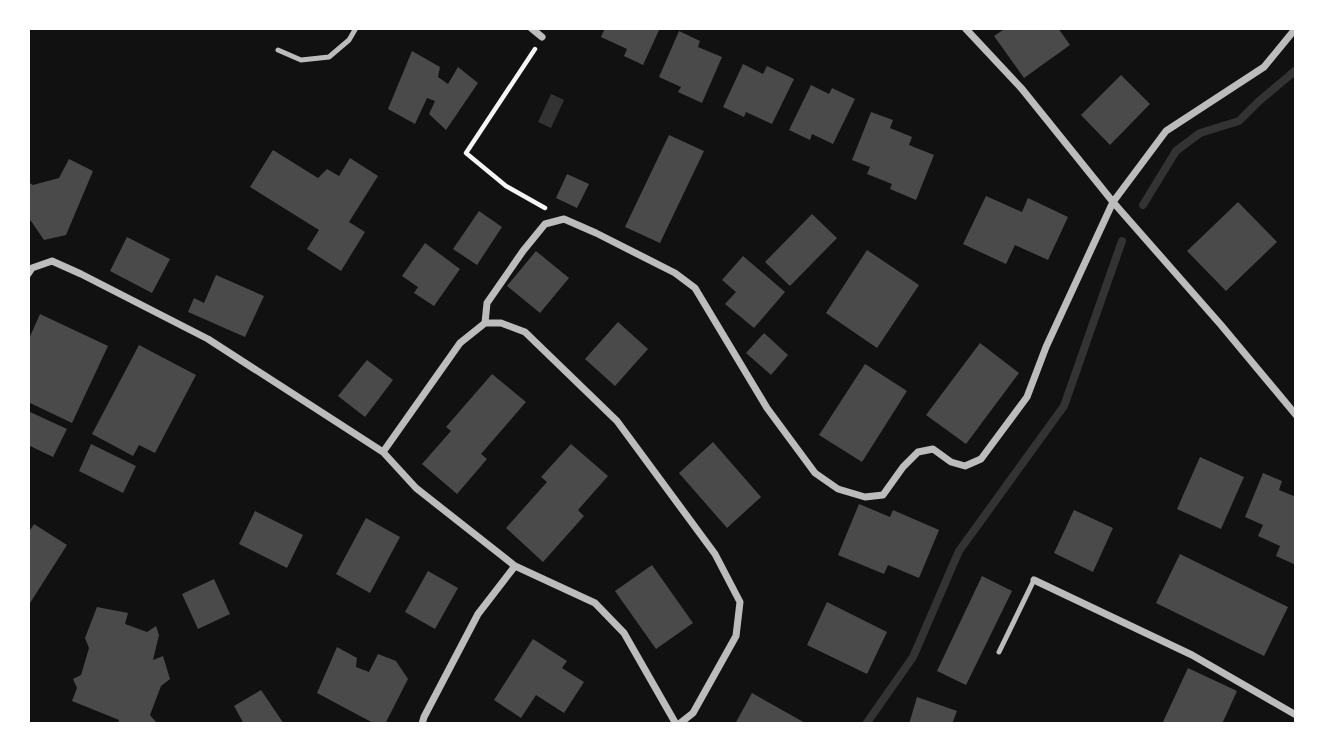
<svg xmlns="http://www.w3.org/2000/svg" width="1324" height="752" viewBox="0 0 1324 752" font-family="'Public Sans',sans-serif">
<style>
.water{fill:#333}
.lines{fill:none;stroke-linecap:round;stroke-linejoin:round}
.stream{stroke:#333;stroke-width:8}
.building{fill:#4a4a4a}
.path{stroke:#f5f5f5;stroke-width:4.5}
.service{stroke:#bcbcbc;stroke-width:5}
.minor{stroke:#bcbcbc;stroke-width:7}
</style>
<rect width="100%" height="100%" fill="#111"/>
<!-- water -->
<path class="water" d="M 551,94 L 564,100 L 551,128 L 538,122 Z"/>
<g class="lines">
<!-- stream -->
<path class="stream" d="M 1143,205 L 1176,151 L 1200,133 L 1239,121 L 1258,102 L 1296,70
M 866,724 L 913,657 L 959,551 L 1064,406 L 1122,241"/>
</g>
<!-- building -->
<path class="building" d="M 605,28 L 660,28 L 643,65 L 624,56 L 627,49 L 601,37 Z
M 1006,28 L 1058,28 L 1070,45 L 1024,78 L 994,36 Z
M 679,31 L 700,41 L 698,47 L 722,57 L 702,103 L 678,92 L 681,87 L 659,77 Z
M 412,51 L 440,67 L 438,77 L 448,84 L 458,67 L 478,83 L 446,130 L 429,114 L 435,101 L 427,98 L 415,124 L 388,109 Z
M 743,64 L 763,74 L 767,66 L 794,79 L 772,124 L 746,112 L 744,117 L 723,107 Z
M 1121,75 L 1150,104 L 1110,145 L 1081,115 Z
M 811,85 L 829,94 L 832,88 L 855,99 L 833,144 L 812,134 L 810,140 L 789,130 Z
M 871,112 L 893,120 L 890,128 L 912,137 L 909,145 L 934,155 L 916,200 L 890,189 L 892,184 L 867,174 L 870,167 L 852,160 Z
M 669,135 L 704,151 L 660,243 L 625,227 Z
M 273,150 L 318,178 L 327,169 L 339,176 L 350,158 L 378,176 L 349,222 L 365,232 L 341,271 L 307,249 L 319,230 L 250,187 Z
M 69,159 L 93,171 L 66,235 L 44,240 L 31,221 L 28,220 L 28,182 L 33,185 L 59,178 Z
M 567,174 L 589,184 L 577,208 L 556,198 Z
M 986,196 L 1022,212 L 1028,198 L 1068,217 L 1048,260 L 1015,245 L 1006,264 L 963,244 Z
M 1238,202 L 1277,242 L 1226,291 L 1187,251 Z
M 479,211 L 502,227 L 477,265 L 453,249 Z
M 812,214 L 837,238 L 790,286 L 765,262 Z
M 127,237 L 170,259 L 152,293 L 110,271 Z
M 425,243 L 460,269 L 434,306 L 414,293 L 418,287 L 402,276 Z
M 867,250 L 919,285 L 877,348 L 826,313 Z
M 536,251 L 569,278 L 540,313 L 507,286 Z
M 743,256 L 785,292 L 754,328 L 725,304 L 736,292 L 722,280 Z
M 216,275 L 264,296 L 245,337 L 188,312 L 194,298 L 204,303 Z
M 40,314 L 108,346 L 72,423 L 28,402 L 28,341 Z
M 618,322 L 648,349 L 615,386 L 585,359 Z
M 764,333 L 788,355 L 771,375 L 746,353 Z
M 980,343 L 1019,373 L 966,444 L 926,415 Z
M 139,345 L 196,375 L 155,453 L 139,445 L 133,456 L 92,434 Z
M 367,360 L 393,380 L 365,417 L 338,396 Z
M 865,364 L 907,391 L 862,462 L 819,435 Z
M 492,374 L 526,402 L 481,454 L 487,459 L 457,494 L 422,464 L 451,431 L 446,427 Z
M 28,411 L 67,429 L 53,457 L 28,445 Z
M 713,442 L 761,497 L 727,528 L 679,473 Z
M 91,444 L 136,466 L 123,493 L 79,471 Z
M 571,444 L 608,476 L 578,510 L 584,516 L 543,562 L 506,528 L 547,482 L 541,477 Z
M 1200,457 L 1244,477 L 1221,529 L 1177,509 Z
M 1263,473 L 1282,481 L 1279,490 L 1296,497 L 1296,565 L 1276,556 L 1280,546 L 1258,536 L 1263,525 L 1245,517 Z
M 859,504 L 890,517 L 893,510 L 939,530 L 919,578 L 888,565 L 884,574 L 838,555 Z
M 1074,510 L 1113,528 L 1093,572 L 1054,553 Z
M 255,511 L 303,535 L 287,568 L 239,544 Z
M 366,518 L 400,537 L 370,593 L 336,574 Z
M 34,524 L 67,545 L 30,603 L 28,602 L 28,533 Z
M 1180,554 L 1288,607 L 1264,656 L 1156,603 Z
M 652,565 L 693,623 L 656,649 L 615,591 Z
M 428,571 L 458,588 L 435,629 L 405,612 Z
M 982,576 L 1012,591 L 966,685 L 937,671 Z
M 214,579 L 230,614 L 198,629 L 182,594 Z
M 827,602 L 887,632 L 867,674 L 807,645 Z
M 97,607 L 128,613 L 125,624 L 147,632 L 156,626 L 159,635 L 153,660 L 163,656 L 170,679 L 161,686 L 150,715 L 156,722 L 152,724 L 118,724 L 119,720 L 72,701 L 77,688 L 73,679 L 81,675 L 89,648 L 85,638 Z
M 533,639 L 567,661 L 562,668 L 584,682 L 564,713 L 536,695 L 521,718 L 494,700 Z
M 337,647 L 357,658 L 356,667 L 369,672 L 378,654 L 396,661 L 408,679 L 385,724 L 375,724 L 317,693 Z
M 1188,668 L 1237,691 L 1222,724 L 1162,724 Z
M 261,690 L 284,724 L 244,724 L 234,706 Z
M 752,693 L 807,724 L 735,724 Z
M 917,697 L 957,711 L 952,724 L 909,724 Z"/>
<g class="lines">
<!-- path -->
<path class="path" d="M 535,49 L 466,153 L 506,186 L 545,208"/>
<!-- service -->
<path class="service" d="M 278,50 L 301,60 L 329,57 L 349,40 L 356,28
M 999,652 L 1034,580"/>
<!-- minor -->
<path class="minor" d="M 531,28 L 542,37
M 965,28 L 1022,89 L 1113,202 L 1221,325 L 1296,415
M 28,274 L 32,268 L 52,261 L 81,274 L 208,339 L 383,452 L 416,488 L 515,566 L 595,603 L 624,633 L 676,724
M 485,323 L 487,303 L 523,251 L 545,224 L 564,219 L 596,233 L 675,273 L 695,288 L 767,408 L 815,473 L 838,489 L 865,497 L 883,495 L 903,467 L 918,452 L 933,449 L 951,462 L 965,466 L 981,459 L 1027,397 L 1046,347 L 1113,202 L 1166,131 L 1264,67 L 1296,28
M 383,452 L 460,343 L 485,323 L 501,323 L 525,332 L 617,421 L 715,554 L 740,602 L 736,636 L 693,713 L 679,724
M 1034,580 L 1192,655 L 1296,715
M 422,724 L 424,717 L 478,614 L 515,566"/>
</g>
<!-- border -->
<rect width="1324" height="752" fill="none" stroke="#ffffff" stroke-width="60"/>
</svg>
